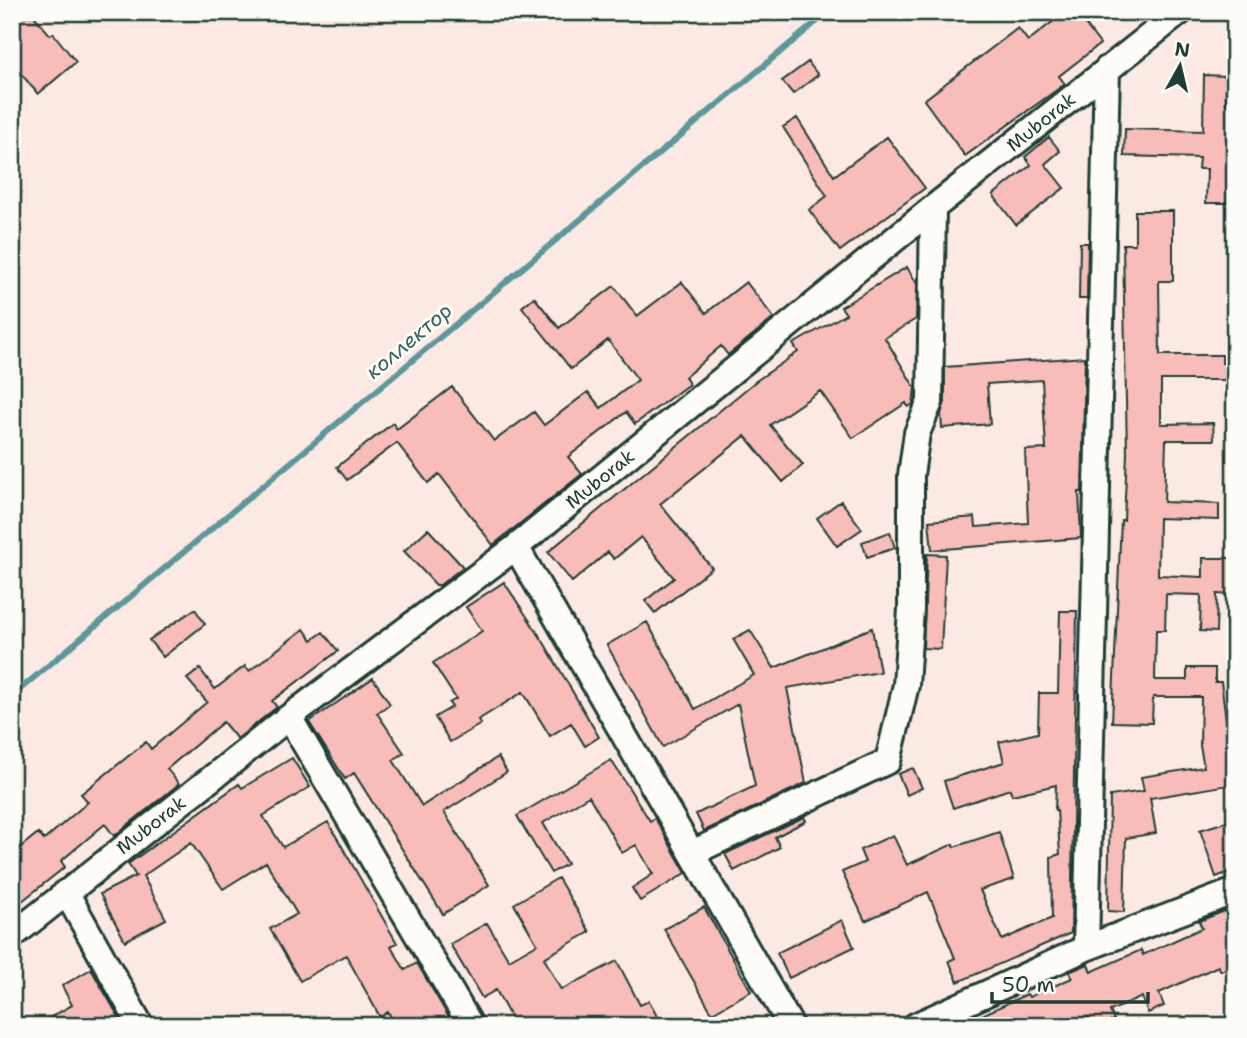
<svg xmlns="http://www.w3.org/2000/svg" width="1247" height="1038" viewBox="0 0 1247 1038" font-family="'Shantell Sans',sans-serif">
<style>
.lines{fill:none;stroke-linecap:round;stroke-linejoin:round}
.stream{stroke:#5c979c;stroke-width:6}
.building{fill:#f8bcb9;stroke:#1f3d34;stroke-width:2}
.minor-casing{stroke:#1f3d34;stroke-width:30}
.minor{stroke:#fdfcf7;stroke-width:24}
.labels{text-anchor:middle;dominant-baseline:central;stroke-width:6;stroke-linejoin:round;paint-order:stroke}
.street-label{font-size:19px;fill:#1f3d34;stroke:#fdfcf7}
.water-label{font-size:21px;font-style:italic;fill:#38625f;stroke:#fdfcf7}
</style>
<rect width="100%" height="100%" fill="#fce9e4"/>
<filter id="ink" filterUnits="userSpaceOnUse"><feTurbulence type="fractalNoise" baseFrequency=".0143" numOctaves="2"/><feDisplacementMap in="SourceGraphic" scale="14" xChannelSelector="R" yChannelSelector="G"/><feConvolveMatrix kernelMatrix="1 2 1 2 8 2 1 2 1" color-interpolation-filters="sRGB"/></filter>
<g filter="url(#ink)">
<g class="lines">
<!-- stream -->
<path class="stream" d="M 12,696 L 828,12"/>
</g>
<!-- building -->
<path class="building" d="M 12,12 L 31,12 L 50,35 L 53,33 L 76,62 L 38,94 L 12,63 Z
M 1065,12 L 1076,12 L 1100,44 L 1059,76 L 1065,84 L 965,156 L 924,100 L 1018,28 L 1028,41 Z
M 808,62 L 818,75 L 793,94 L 782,81 Z
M 1204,75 L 1226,76 L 1226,103 L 1235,103 L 1235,131 L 1230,131 L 1228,203 L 1206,203 L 1207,169 L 1198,169 L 1199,158 L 1124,156 L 1125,129 L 1203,131 Z
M 797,118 L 834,176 L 887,137 L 925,188 L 840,251 L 809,210 L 827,196 L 783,127 Z
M 1049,137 L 1060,151 L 1045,164 L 1064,188 L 1016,225 L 993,195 L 1031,165 L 1025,157 Z
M 1135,211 L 1173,211 L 1173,281 L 1159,281 L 1160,355 L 1222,355 L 1222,363 L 1235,364 L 1235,380 L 1161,380 L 1161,424 L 1213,423 L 1214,440 L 1166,440 L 1164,502 L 1219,504 L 1219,520 L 1159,518 L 1158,575 L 1203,577 L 1203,558 L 1235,558 L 1235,595 L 1217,594 L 1216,632 L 1200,631 L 1201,595 L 1166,594 L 1165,630 L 1156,630 L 1155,680 L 1187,680 L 1187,668 L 1215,668 L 1215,682 L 1221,682 L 1229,741 L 1235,740 L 1235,784 L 1150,798 L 1156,833 L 1126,838 L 1124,912 L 1108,911 L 1110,796 L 1144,791 L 1141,777 L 1204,767 L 1200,746 L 1201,697 L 1153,697 L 1152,723 L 1112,722 L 1121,520 L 1124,520 L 1127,453 L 1123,244 L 1135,244 Z
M 1080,243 L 1088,243 L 1087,299 L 1079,299 Z
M 907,267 L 917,284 L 916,319 L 885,338 L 915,388 L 913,404 L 908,407 L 906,403 L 853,438 L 820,391 L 770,425 L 803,465 L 783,482 L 745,436 L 660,504 L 712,568 L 655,613 L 645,601 L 674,578 L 641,537 L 614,559 L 608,552 L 572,582 L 548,552 L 756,381 L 798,352 L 793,344 L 846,314 L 841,307 Z
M 682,282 L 706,313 L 746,282 L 774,318 L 728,355 L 721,346 L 685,377 L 689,384 L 635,424 L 626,412 L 568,457 L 582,474 L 493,545 L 439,474 L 428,483 L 397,443 L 347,480 L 337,467 L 393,423 L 397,429 L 452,387 L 494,441 L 534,412 L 544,425 L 588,392 L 601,408 L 638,380 L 608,340 L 571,369 L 522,307 L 534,297 L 559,328 L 614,286 L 637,316 Z
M 1085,357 L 1082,492 L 1079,492 L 1081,538 L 932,550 L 929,521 L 975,517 L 976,527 L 1028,523 L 1025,450 L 1046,449 L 1042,380 L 987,384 L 990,424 L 942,428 L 941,414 L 945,402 L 945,367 Z
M 841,501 L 862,529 L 837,546 L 817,518 Z
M 428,529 L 463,567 L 440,585 L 436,585 L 404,551 Z
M 890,532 L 895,548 L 867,557 L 862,542 Z
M 927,554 L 946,555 L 941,649 L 923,648 Z
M 504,582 L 543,641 L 599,737 L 585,746 L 571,723 L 550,736 L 523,692 L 478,720 L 481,724 L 450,742 L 435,717 L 452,707 L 449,703 L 456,699 L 433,663 L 482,631 L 466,607 Z
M 195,609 L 205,624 L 163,657 L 149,640 Z
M 1060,611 L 1077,611 L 1071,933 L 958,982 L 949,961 L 955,958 L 928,892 L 865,921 L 842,872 L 865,862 L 860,850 L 893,835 L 907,865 L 953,844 L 954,847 L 999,832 L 1014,879 L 980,890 L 1002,940 L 1052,918 L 1051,857 L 1060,854 L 1057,810 L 1055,810 L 1056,785 L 1012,795 L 1010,789 L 953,808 L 944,781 L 1004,762 L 999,742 L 1038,733 L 1039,693 L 1058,693 Z
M 647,622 L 695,709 L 754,675 L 733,639 L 750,630 L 774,668 L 872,628 L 880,672 L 787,688 L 806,783 L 704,831 L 696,814 L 755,786 L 738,704 L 663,747 L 607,645 Z
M 304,629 L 312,640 L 323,632 L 338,651 L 272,701 L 277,707 L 237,739 L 223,722 L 167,769 L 179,784 L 114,836 L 105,824 L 61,861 L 65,867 L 12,909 L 12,854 L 38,833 L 44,840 L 88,802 L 81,794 L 146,742 L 151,749 L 207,702 L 187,679 L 200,669 L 215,689 L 245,666 L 249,671 Z
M 373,678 L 390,704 L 377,713 L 404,753 L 393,760 L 422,806 L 498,757 L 507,772 L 444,812 L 489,885 L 443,914 L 354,773 L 345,779 L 309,722 Z
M 292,758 L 310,787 L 263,816 L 283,847 L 328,822 L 397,943 L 391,946 L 405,970 L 417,963 L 454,1026 L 396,1026 L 388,1012 L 380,1017 L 346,955 L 300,981 L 270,929 L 297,914 L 266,862 L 223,889 L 191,843 L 143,876 L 166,919 L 125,941 L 100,894 L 136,876 L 128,864 L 239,784 L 242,788 Z
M 611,760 L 650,821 L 655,818 L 686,873 L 640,901 L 632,888 L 653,874 L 636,845 L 622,853 L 589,796 L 543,823 L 567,864 L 551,873 L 517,816 Z
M 913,768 L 922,788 L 907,795 L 898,774 Z
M 804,817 L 806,821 L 775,837 L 780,847 L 734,871 L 725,854 Z
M 1235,819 L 1235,870 L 1216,877 L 1200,830 Z
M 558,878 L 590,932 L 544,958 L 561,990 L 617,961 L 640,1005 L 649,1001 L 662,1026 L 515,1026 L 496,990 L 482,998 L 450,944 L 487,923 L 509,960 L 537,944 L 514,904 Z
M 704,907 L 751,991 L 712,1013 L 664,929 Z
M 1235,907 L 1235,965 L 1221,971 L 1218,966 L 1159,993 L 1164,1006 L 1148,1013 L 1142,997 L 1110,1011 L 1114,1020 L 1099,1026 L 1092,1026 L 1088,1017 L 1068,1026 L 959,1026 L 1027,994 L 1029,997 L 1072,978 L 1069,972 L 1088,964 L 1091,972 L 1141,950 L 1143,955 L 1202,928 L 1199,921 Z
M 842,920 L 854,947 L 789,978 L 777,953 Z
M 91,969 L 124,1026 L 35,1026 L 72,1005 L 62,986 Z"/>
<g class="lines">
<!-- minor casing -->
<g class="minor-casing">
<path id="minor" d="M 516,547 L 791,1026
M 289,717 L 471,1026
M 692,853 L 888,761 L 906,685 L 911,609 L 911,475 L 917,433 L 930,402 L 933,208
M 66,892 L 141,1026
M 12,936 L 289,717 L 516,547 L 933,208 L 1180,12
M 1086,948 L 1107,69
M 915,1026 L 1086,948 L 1235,891"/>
</g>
<!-- minor -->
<use href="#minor" class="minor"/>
</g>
</g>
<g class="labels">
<!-- street labels -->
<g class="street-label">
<text transform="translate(1041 122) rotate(-39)">Muborak</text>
<text transform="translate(600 479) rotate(-39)">Muborak</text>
<text transform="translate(151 825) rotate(-38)">Muborak</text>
</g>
<!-- water labels -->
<g class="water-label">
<text transform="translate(409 341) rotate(-40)">коллектор</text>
</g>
</g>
<!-- margin -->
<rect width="1247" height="1038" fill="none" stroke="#fdfcf7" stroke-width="42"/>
<rect x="21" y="21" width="1205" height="996" fill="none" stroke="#1f3d34" stroke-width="2.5" filter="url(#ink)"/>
<!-- north arrow -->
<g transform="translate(1180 66) rotate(8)" stroke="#fdfcf7" stroke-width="5" paint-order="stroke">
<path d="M0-5L12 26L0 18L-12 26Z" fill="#1f3d34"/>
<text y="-10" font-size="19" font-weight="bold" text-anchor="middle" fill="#1f3d34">N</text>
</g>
<!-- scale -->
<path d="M992 992v10h156v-10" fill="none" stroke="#1f3d34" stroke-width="3.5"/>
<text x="1002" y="992" font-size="21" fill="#1f3d34" stroke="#fdfcf7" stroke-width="5" paint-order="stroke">50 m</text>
</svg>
